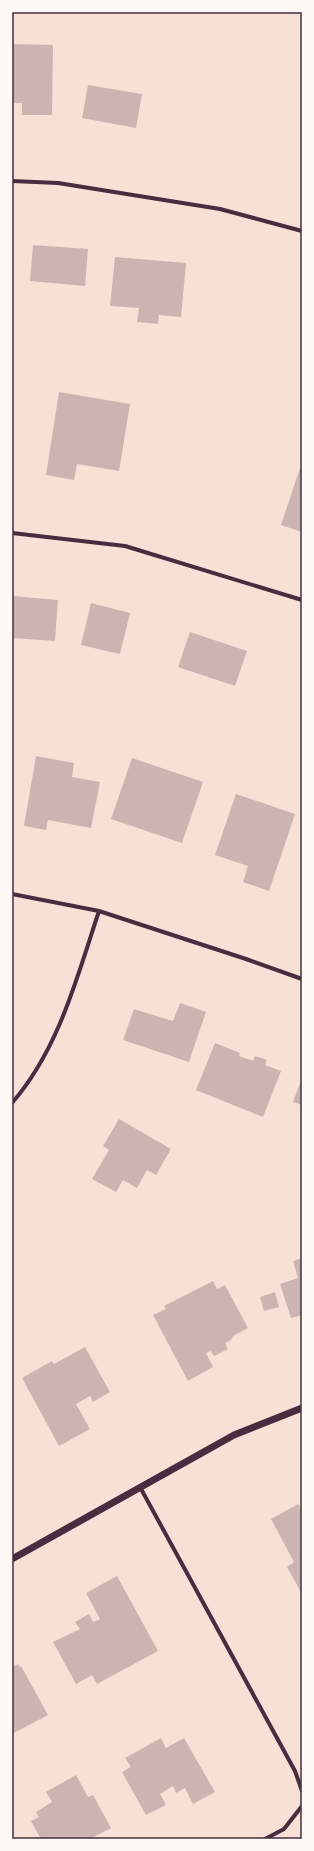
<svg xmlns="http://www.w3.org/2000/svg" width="314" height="1851" viewBox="0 0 314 1851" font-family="Ubuntu,sans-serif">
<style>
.building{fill:#ccb4b1}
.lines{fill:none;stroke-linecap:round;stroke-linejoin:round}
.minor{stroke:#4a2c40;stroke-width:4}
.tertiary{stroke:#4a2c40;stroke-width:7}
.neatline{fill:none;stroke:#4a2c40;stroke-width:1.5}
</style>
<rect width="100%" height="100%" fill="#f7e1d7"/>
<!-- building -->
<path class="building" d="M 12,44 L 53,45 L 52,115 L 22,115 L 22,103 L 12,103 Z
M 88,85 L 142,94 L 136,128 L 82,118 Z
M 33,245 L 88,249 L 85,286 L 30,281 Z
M 115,257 L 186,263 L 181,317 L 159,315 L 158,324 L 137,322 L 139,308 L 110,306 Z
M 59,392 L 130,404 L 119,471 L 77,464 L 74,480 L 46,475 Z
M 302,462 L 302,532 L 281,525 Z
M 12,596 L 58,600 L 55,641 L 12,638 Z
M 91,603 L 130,613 L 120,654 L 81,645 Z
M 190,632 L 247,651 L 235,686 L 178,667 Z
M 36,756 L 74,763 L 72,777 L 100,782 L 91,828 L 48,820 L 46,830 L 24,826 Z
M 132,758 L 203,782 L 182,843 L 111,819 Z
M 236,794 L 295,814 L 269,891 L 243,882 L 248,866 L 215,855 Z
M 180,1003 L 206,1012 L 189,1062 L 123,1040 L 134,1009 L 173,1021 Z
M 215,1043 L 240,1053 L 239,1056 L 253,1061 L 255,1056 L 267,1060 L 265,1065 L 281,1071 L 263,1117 L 196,1090 Z
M 302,1078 L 302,1105 L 293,1102 Z
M 119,1119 L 171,1149 L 156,1175 L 147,1170 L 137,1188 L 123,1180 L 116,1192 L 92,1179 L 109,1150 L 103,1146 Z
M 302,1258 L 302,1315 L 291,1318 L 280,1284 L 298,1278 L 293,1261 Z
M 213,1281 L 217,1289 L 225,1285 L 248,1328 L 233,1336 L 231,1340 L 225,1343 L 228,1349 L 214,1356 L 211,1351 L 206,1353 L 213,1367 L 188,1381 L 153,1315 L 166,1309 L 164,1306 Z
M 275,1292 L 279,1307 L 264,1311 L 260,1297 Z
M 85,1347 L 110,1392 L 93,1402 L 90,1396 L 76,1404 L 90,1429 L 59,1446 L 22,1378 L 52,1361 L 54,1364 Z
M 298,1504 L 302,1511 L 302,1594 L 287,1567 L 294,1562 L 271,1519 Z
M 117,1576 L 158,1651 L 97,1684 L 92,1675 L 76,1684 L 53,1642 L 80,1629 L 75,1622 L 89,1614 L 93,1622 L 100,1619 L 86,1593 Z
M 18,1664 L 19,1667 L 21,1666 L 48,1715 L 12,1734 L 12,1667 Z
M 161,1738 L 166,1748 L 184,1738 L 215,1792 L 193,1804 L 185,1788 L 176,1793 L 173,1786 L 160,1794 L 166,1805 L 146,1815 L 122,1772 L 131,1767 L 125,1758 Z
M 76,1775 L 88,1797 L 93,1795 L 111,1828 L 90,1839 L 41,1839 L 31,1821 L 39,1817 L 36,1812 L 52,1802 L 46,1792 Z"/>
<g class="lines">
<!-- minor -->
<path class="minor" d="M 12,181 L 58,183 L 220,209 L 302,231
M 12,533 L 125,546 L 302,600
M 12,894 L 99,911 L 246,959 L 302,979
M 12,1103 C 59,1049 77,977 99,911
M 140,1487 L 295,1771 L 302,1791
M 265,1839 L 284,1829 L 302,1806"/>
<!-- tertiary -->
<path class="tertiary" d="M 12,1559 L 234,1435 L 302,1408"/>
</g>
<!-- border -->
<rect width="314" height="1851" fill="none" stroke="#fffaf5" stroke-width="26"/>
<rect x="13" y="13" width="288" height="1825" class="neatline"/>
</svg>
